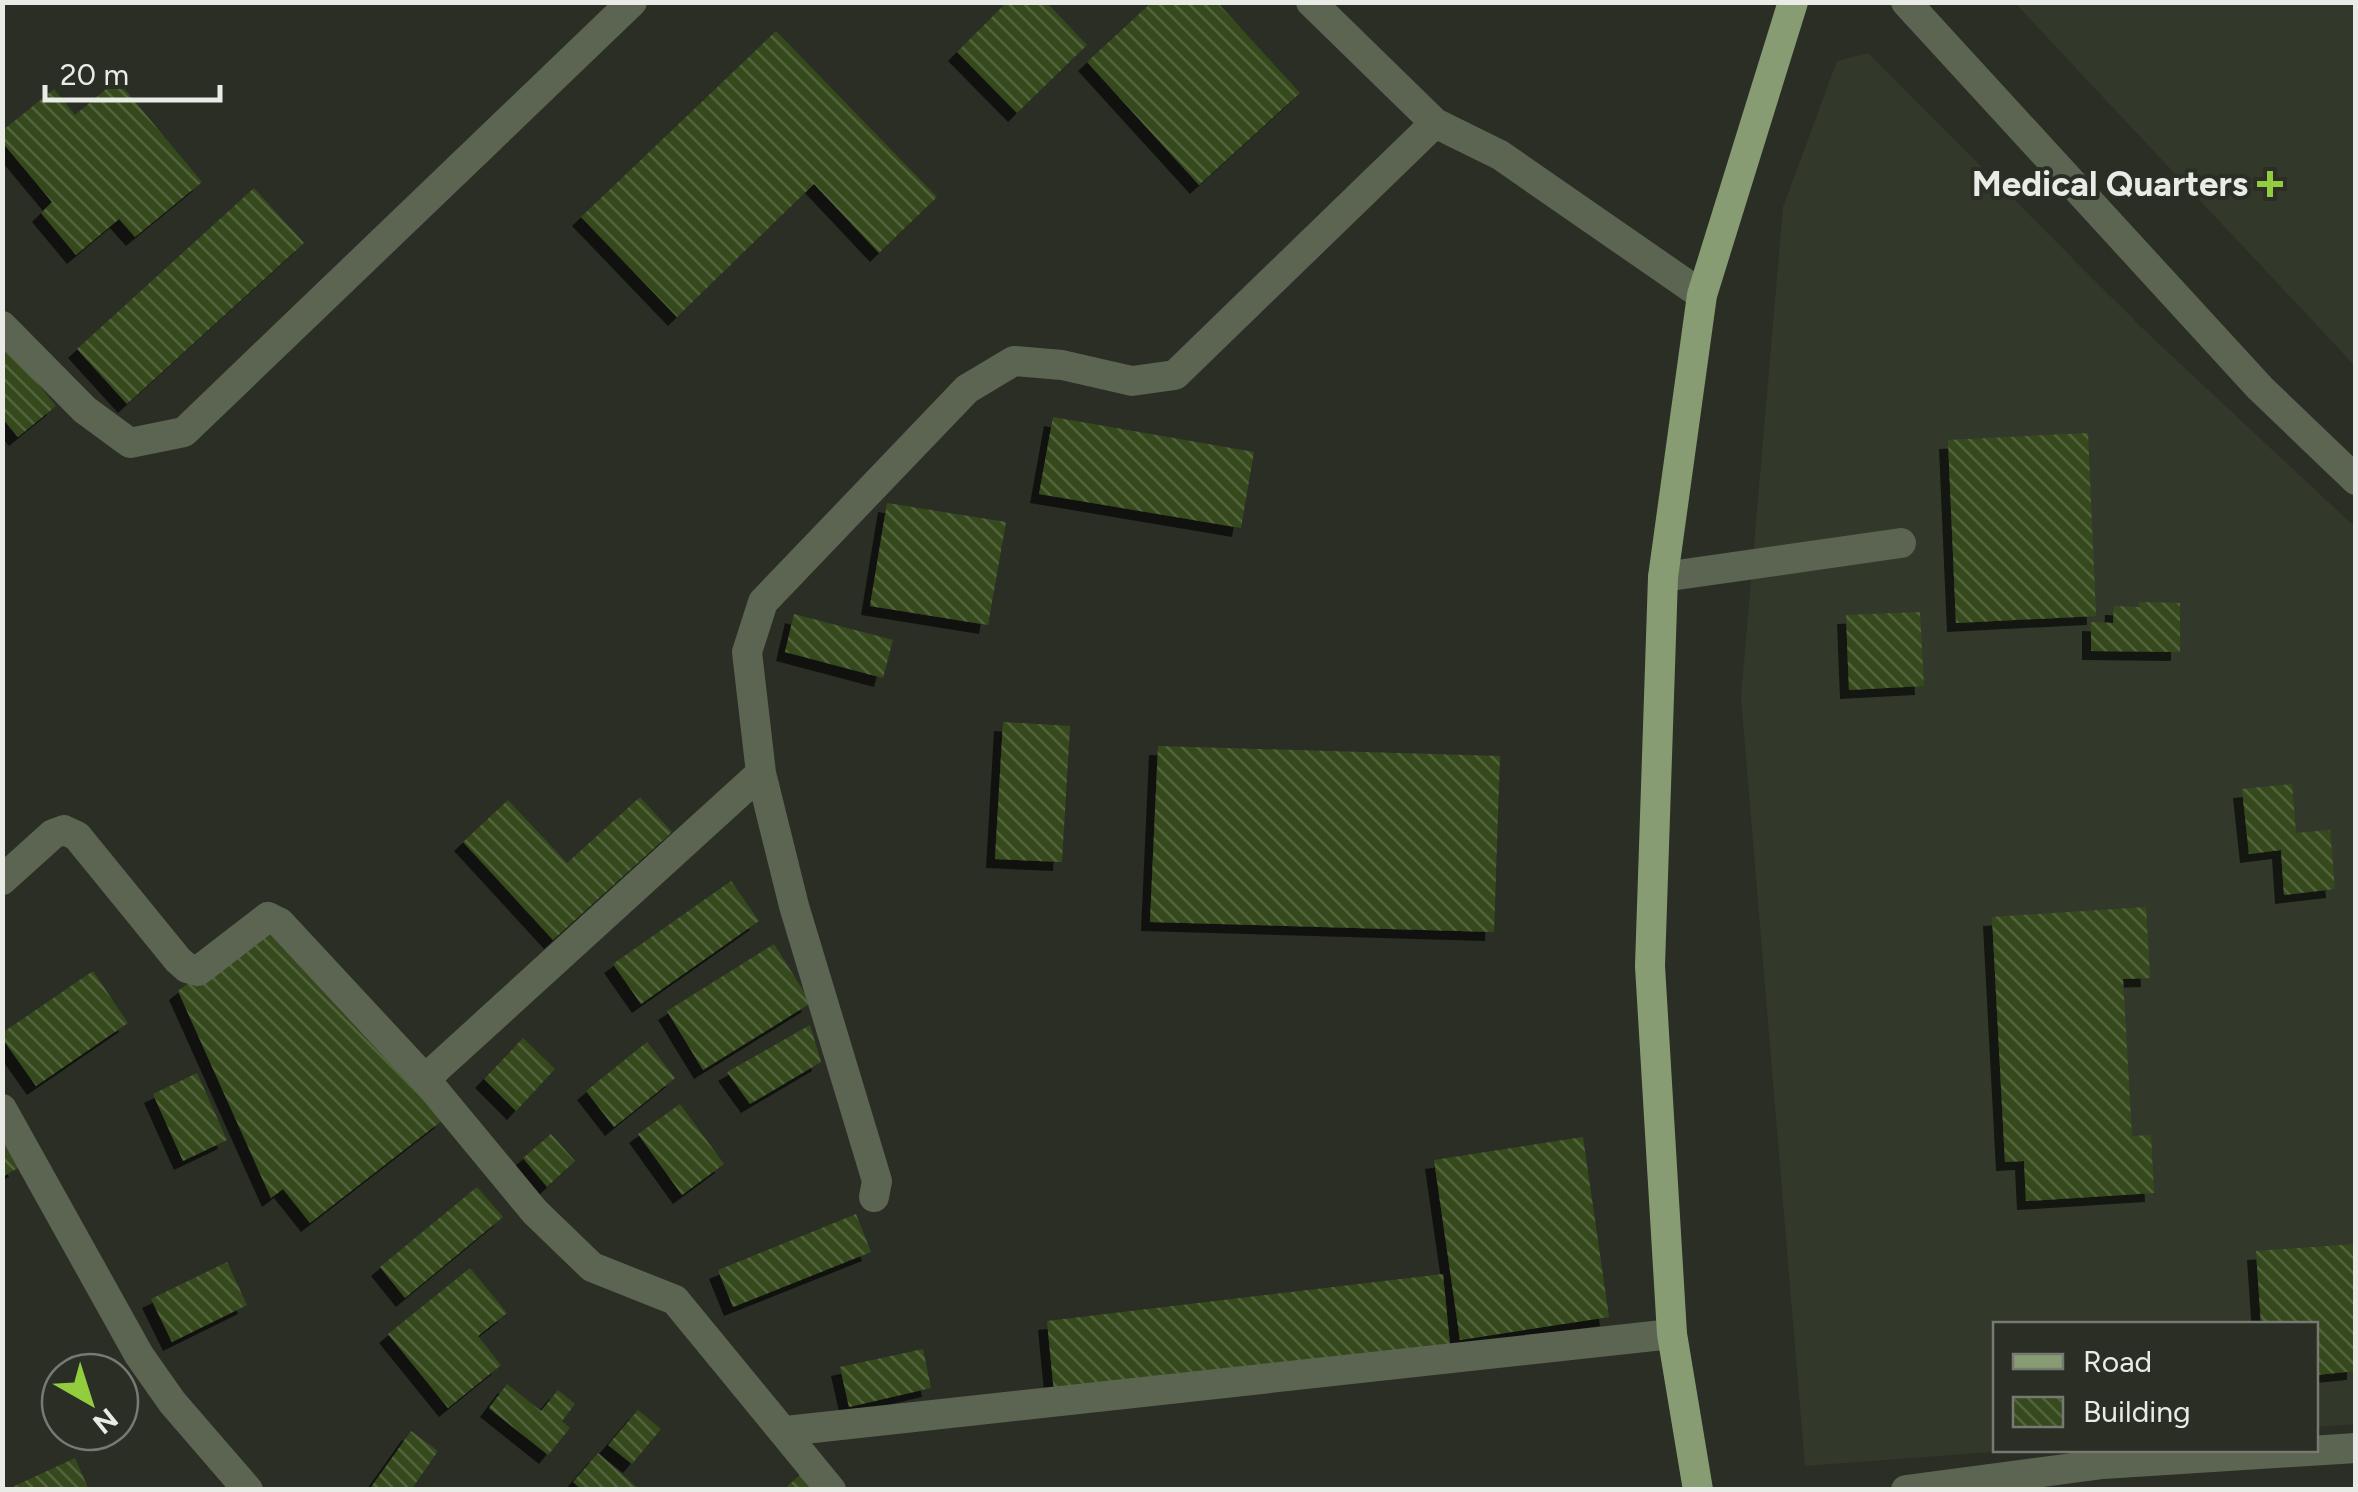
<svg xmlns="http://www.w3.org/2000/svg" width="2358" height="1492" viewBox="0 0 2358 1492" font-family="Figtree,sans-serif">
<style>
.built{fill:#32392a}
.building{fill:url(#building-back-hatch);filter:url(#shadow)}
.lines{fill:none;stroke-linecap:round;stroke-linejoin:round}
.street{stroke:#5b6551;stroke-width:30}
.primary{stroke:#879c73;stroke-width:30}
.poi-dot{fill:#91cd3f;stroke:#2a2e25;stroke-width:4}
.labels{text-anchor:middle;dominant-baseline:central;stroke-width:8;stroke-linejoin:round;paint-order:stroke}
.poi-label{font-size:35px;font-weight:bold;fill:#e9ece6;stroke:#2a2e25;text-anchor:end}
</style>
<defs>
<pattern id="building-back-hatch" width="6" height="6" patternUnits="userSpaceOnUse" patternTransform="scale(2.5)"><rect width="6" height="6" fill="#364a1d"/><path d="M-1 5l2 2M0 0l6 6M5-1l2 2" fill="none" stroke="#53643e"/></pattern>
<filter id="shadow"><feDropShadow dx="-9" dy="9" stdDeviation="0" flood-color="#0009"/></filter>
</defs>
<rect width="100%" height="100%" fill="#2a2e25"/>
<!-- built -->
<path class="built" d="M 2015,3 L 2355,3 L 2355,366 Z
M 1868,53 L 2142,328 L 2355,527 L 2356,1424 L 2316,1427 L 2316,1324 L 1996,1324 L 1996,1450 L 2018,1450 L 1805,1466 L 1741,697 L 1783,207 L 1837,61 Z"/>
<!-- building -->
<path class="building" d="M 1007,2 L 1046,2 L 1087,45 L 1017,113 L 957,52 Z
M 1152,2 L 1217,2 L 1300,93 L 1199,185 L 1087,62 Z
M 776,31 L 937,197 L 879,253 L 814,184 L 677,317 L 581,217 Z
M 117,80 L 202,182 L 135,237 L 119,219 L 76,255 L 41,213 L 52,202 L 2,142 L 2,131 L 54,89 L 75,115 Z
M 254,188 L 304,243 L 127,404 L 77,349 Z
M 2,340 L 56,406 L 18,437 L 2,418 Z
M 1053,417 L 1254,452 L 1241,528 L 1039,494 Z
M 2088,433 L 2096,616 L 1956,623 L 1948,440 Z
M 887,503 L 1006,522 L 988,625 L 870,606 Z
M 2139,602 L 2180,603 L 2180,652 L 2091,651 L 2091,622 L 2113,623 L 2114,606 L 2139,607 Z
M 1920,612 L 1924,686 L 1849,690 L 1846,615 Z
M 794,614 L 893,640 L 883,678 L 785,652 Z
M 1003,722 L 1070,726 L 1062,862 L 995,859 Z
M 1158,746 L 1500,756 L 1494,932 L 1150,922 Z
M 2292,784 L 2296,833 L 2330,830 L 2335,889 L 2284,895 L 2281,850 L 2249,854 L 2242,789 Z
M 640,797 L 672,832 L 553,940 L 463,842 L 508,800 L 567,863 Z
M 731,881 L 759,921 L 641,1004 L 613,964 Z
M 2146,907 L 2150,978 L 2123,979 L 2132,1136 L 2151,1135 L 2154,1193 L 2026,1201 L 2024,1161 L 2005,1162 L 1992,917 Z
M 286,908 L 425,1079 L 444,1119 L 310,1223 L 283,1189 L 271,1198 L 178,991 Z
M 774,944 L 811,1003 L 703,1070 L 667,1011 Z
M 93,971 L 128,1023 L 36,1086 L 2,1038 L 2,1033 Z
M 810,1025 L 821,1062 L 750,1104 L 727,1072 Z
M 523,1038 L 555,1069 L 516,1111 L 484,1079 Z
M 647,1042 L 675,1078 L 614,1127 L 586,1091 Z
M 197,1073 L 227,1140 L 183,1161 L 153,1094 Z
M 680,1104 L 724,1164 L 682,1195 L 638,1134 Z
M 551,1134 L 575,1161 L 547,1187 L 523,1158 Z
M 1583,1137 L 1609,1317 L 1460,1340 L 1434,1160 Z
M 2,1141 L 18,1168 L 2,1177 Z
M 477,1187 L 503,1217 L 405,1298 L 380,1267 Z
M 856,1214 L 871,1252 L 733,1307 L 718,1270 Z
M 2356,1244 L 2356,1371 L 2316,1375 L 2316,1324 L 2261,1324 L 2256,1251 Z
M 227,1262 L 247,1305 L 172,1342 L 151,1299 Z
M 470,1268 L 507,1313 L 478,1336 L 501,1365 L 448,1408 L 388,1334 Z
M 1443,1274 L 1450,1345 L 1054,1393 L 1047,1321 Z
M 923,1349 L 931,1388 L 849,1407 L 840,1367 Z
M 507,1384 L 541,1411 L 558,1390 L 575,1404 L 562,1421 L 570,1428 L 548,1455 L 489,1408 Z
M 638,1410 L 661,1429 L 632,1464 L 608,1445 Z
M 411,1431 L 438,1451 L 411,1490 L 369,1490 Z
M 598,1453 L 640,1490 L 582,1490 L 573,1482 Z
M 75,1458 L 89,1490 L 6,1490 Z
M 800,1475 L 812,1490 L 783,1490 Z"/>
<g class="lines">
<!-- street -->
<path class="street" d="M 1311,2 L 1435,123 L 1500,155 L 1702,295
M 1906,2 L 2260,388 L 2356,480
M 2,326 L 85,410 L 130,443 L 184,432 L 632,2
M 1663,577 L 1901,543
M 2,880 L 53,834 L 64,830 L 77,836 L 178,960 L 187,968 L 198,971 L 268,917 L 280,923 L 425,1079 L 535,1212 L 592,1267 L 675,1300 L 831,1490
M 425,1079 L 761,773
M 2,1109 L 139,1355 L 172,1402 L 248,1490
M 874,1197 L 877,1181 L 794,906 L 761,773 L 747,652 L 763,602 L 967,389 L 1014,361 L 1062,365 L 1132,381 L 1175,375 L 1435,123
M 786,1431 L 1672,1334
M 1906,1490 L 2103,1464 L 2356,1448"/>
<!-- primary -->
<path class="primary" d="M 1698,1490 L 1672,1334 L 1650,966 L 1663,577 L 1702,295 L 1793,2"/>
</g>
<!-- markers -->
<path class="poi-dot" d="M2265 169h10v10h10v10h-10v10h-10v-10h-10v-10h10z"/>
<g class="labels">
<!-- poi labels -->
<g class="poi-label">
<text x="2248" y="184">Medical Quarters</text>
</g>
</g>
<!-- border -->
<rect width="2358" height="1492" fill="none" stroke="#e9ece6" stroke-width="10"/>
<!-- legend -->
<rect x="1993" y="1322" width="325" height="130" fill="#2a2e25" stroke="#767a72" stroke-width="2.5"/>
<rect x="2013" y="1354" width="50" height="15" fill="#879c73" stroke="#767a72" stroke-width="2.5"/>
<text x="2083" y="1372" font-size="30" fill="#e9ece6">Road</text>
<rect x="2013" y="1397" width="50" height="30" fill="url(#building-back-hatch)" stroke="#767a72" stroke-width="2.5"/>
<text x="2083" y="1422" font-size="30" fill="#e9ece6">Building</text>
<!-- north arrow -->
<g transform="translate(90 1402) rotate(141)"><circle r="48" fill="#2a2e25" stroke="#767a72" stroke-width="2.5"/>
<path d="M0-8L18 38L0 25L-18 38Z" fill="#91cd3f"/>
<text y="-15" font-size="28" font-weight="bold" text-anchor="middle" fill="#e9ece6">N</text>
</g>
<!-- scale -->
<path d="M45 85v15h175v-15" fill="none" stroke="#e9ece6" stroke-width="5"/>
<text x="60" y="85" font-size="30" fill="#e9ece6" stroke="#2a2e25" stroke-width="8" paint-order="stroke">20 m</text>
</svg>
